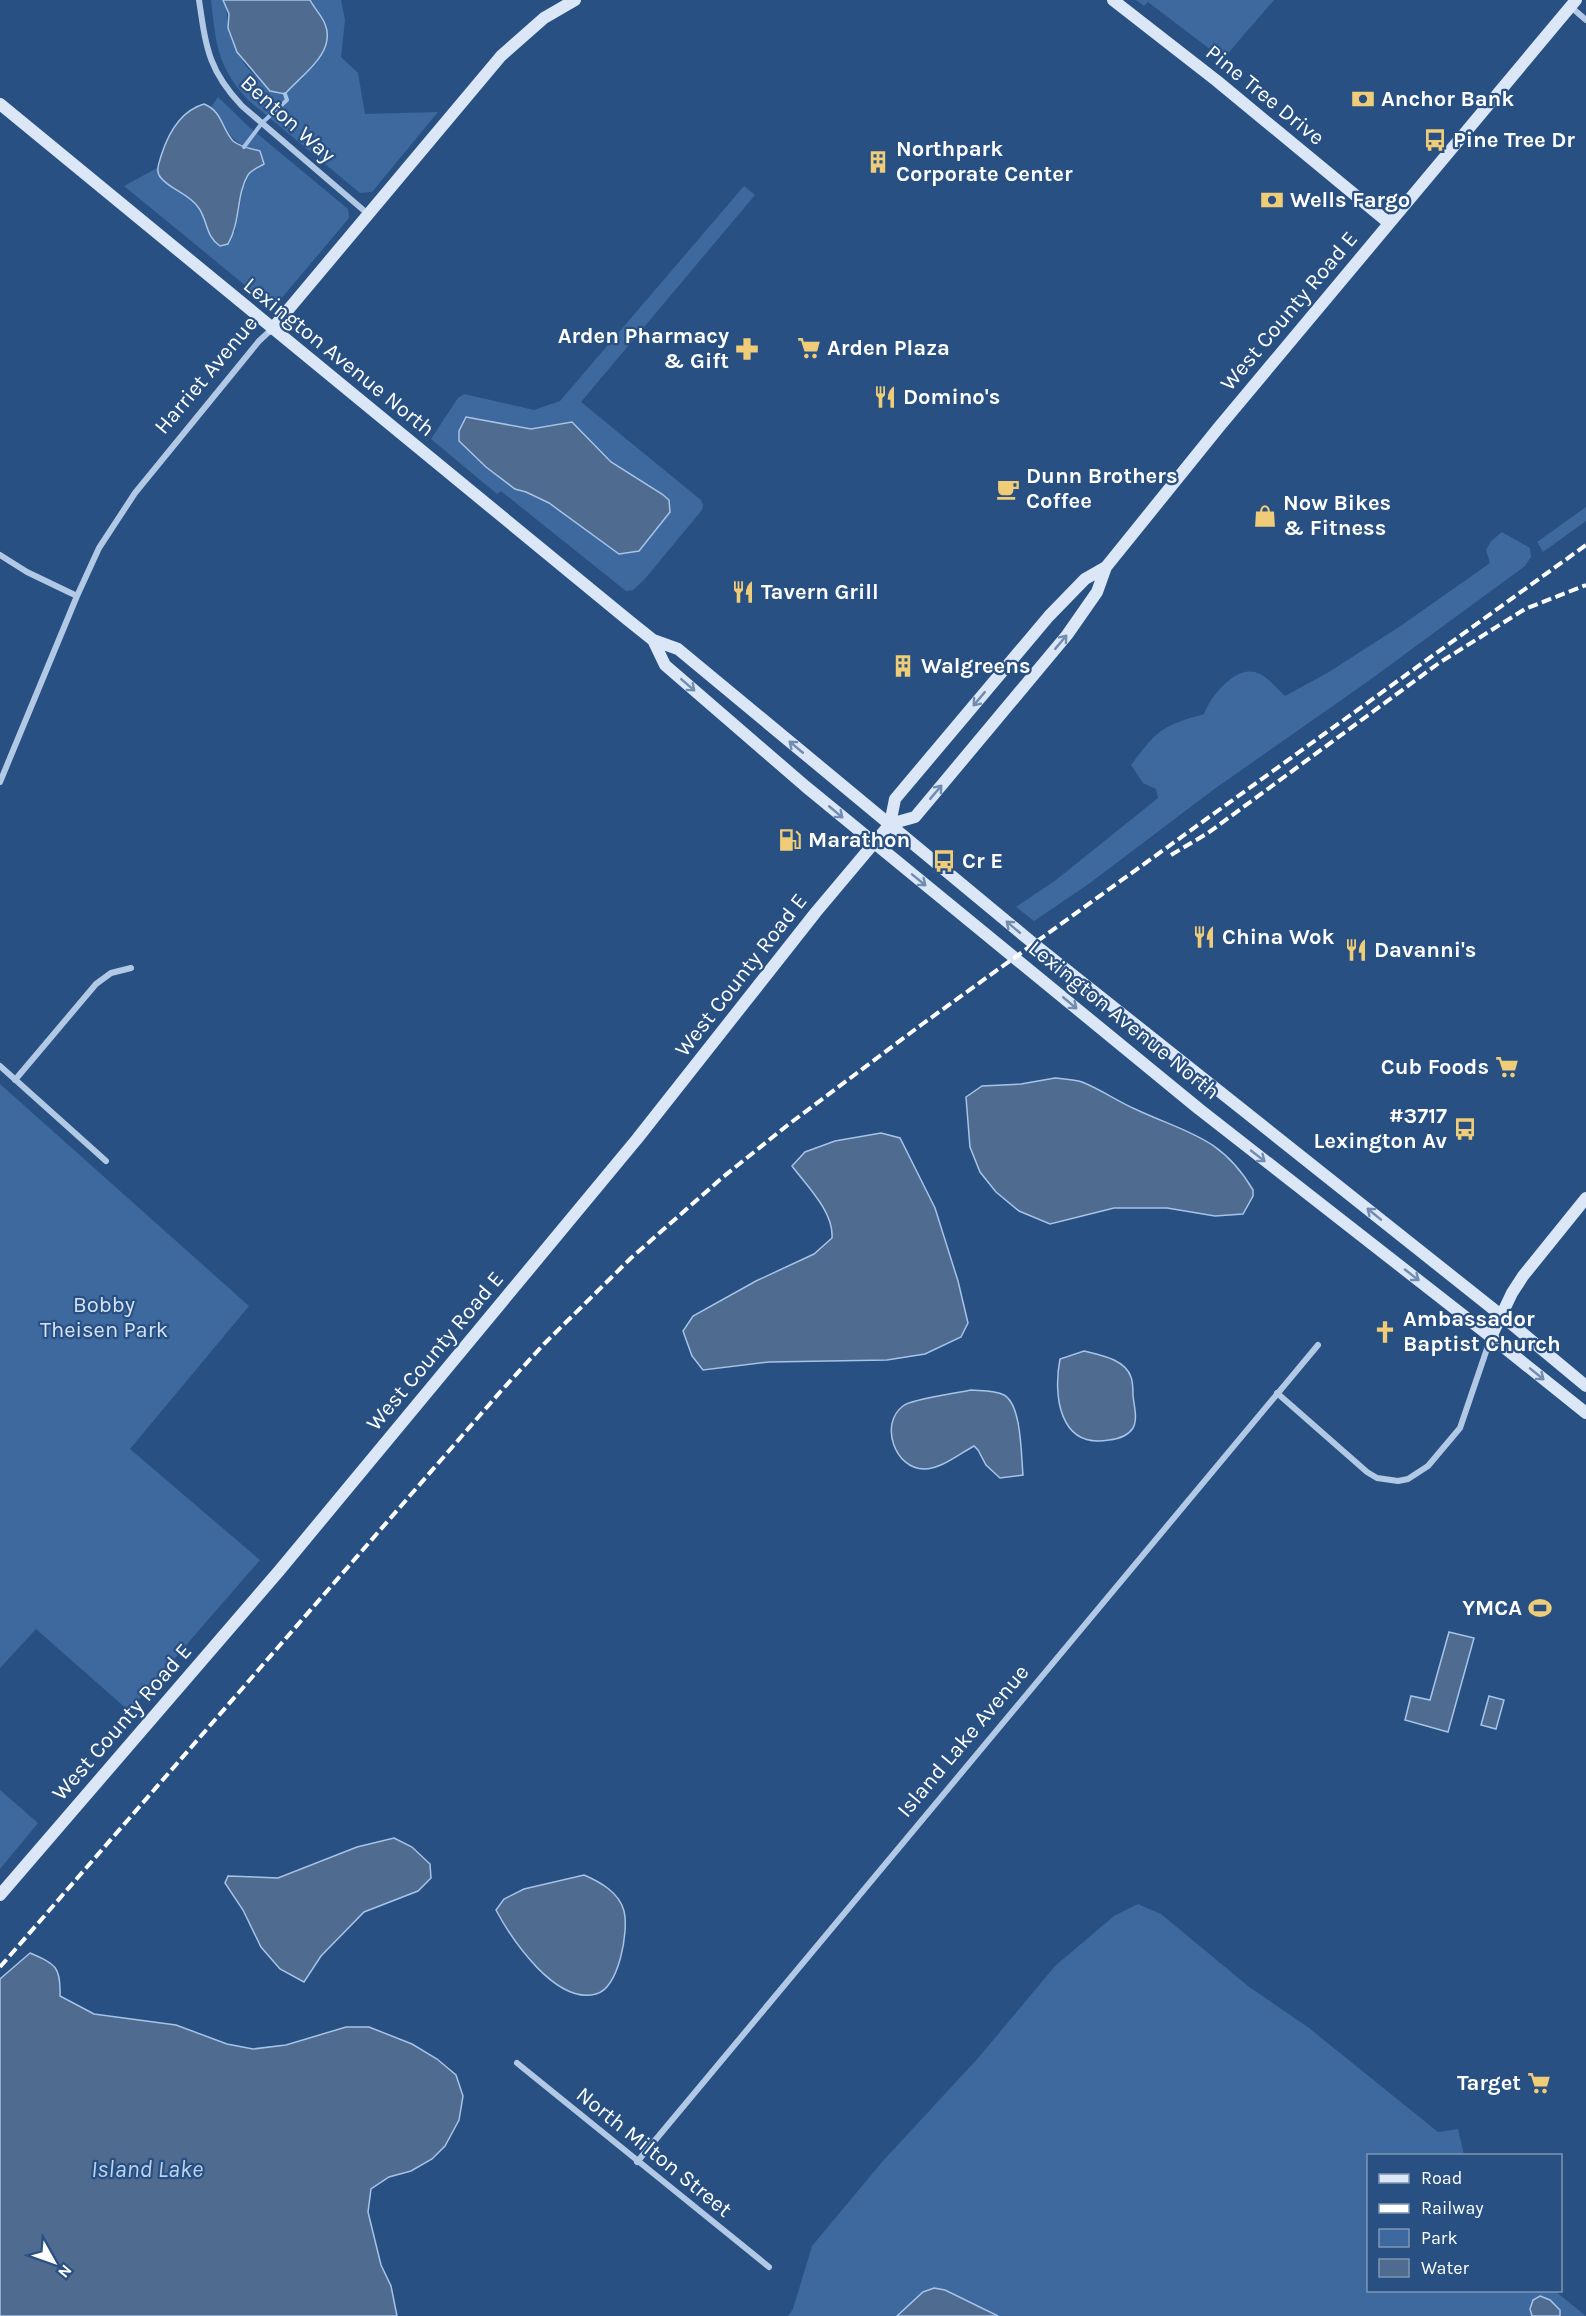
<svg xmlns="http://www.w3.org/2000/svg" width="1586" height="2316" viewBox="0 0 1586 2316" font-family="Karla,sans-serif">
<style>
.green{fill:#3d699f;fill-rule:evenodd}
.water{fill:#4f6b8f;stroke:#a6c4e7;stroke-width:1.5}
.lines{fill:none;stroke-linecap:round;stroke-linejoin:round}
.stream{stroke:#a6c4e7;stroke-width:4}
.street{stroke:#b2c9e6;stroke-width:6}
.secondary{stroke:#dbe7f6;stroke-width:12}
.rail{stroke:#fff;stroke-width:4;stroke-dasharray:10 4.5;stroke-linecap:butt}
.oneway{stroke:#708cb1}
.labels{text-anchor:middle;dominant-baseline:central;stroke-width:4.5;stroke-linejoin:round;paint-order:stroke}
.street-label{font-size:22px;fill:#fff;stroke:#285083}
.poi-label{font-size:22px;font-weight:bold;fill:#fff;stroke:#285083;text-anchor:start}
.park-label{font-size:22px;fill:#d5e3f5;stroke:#285083}
.water-label{font-size:24px;font-style:italic;fill:#bdd3ee;stroke:#285083}
</style>
<rect width="100%" height="100%" fill="#285083"/>
<!-- green -->
<path class="green" d="M 211,0 L 223,0 C 229,15 226,19 229,32 C 232,44 245,69 256,76 C 265,81 282,82 293,84 L 302,79 L 325,24 L 310,0 L 341,0 L 345,20 L 341,57 L 358,73 L 365,114 L 438,112 L 372,192 L 360,193 L 248,100 C 217,66 216,44 211,0 Z
M 1136,0 L 1274,0 L 1223,59 L 1148,2 L 1144,6 Z
M 218,97 L 248,126 L 348,209 L 349,218 L 280,300 L 269,304 L 257,295 L 124,186 L 157,168 C 162,184 175,186 188,196 C 195,202 200,210 204,219 L 235,232 L 243,189 L 260,151 C 223,142 234,131 211,107 Z
M 744,186 L 755,195 L 581,402 L 701,500 L 703,505 L 702,510 L 644,580 L 633,590 L 626,591 L 501,491 L 497,494 L 431,439 L 458,398 L 464,394 L 534,410 L 560,401 ZM 478,418 L 508,426 L 531,429 L 549,427 L 585,436 L 611,462 L 662,494 L 669,500 L 619,554 L 549,503 L 526,492 L 515,489 L 486,467 L 459,441 L 459,431 Z
M 1586,507 L 1586,521 L 1543,552 L 1537,542 Z
M 1502,532 L 1530,548 L 1531,557 L 1525,566 L 1367,682 L 1213,790 L 1090,883 L 1034,921 L 1016,907 L 1056,880 L 1158,798 L 1156,789 L 1143,783 L 1131,765 C 1158,729 1162,726 1204,714 C 1211,696 1237,662 1260,674 C 1270,679 1277,689 1285,696 L 1329,672 L 1402,625 L 1490,563 L 1486,550 L 1491,541 Z
M 0,1084 L 249,1306 L 130,1449 L 260,1560 L 129,1711 L 36,1629 L 0,1668 Z
M 0,1790 L 38,1823 L 0,1869 Z
M 1138,1904 L 1161,1914 L 1248,1986 L 1309,2028 L 1438,2132 L 1458,2129 L 1464,2155 L 1368,2156 L 1368,2290 L 1555,2291 L 1586,2316 L 788,2316 L 793,2309 L 812,2246 L 882,2162 L 979,2057 L 1055,1966 L 1114,1916 Z"/>
<!-- water -->
<path class="water" d="M 223,0 L 310,0 C 314,8 322,16 325,24 C 337,53 300,76 285,94 L 270,91 L 237,52 L 228,28 L 229,14 Z
M 204,104 C 222,111 222,129 233,141 C 240,147 252,149 260,151 L 264,164 C 259,167 251,170 248,175 C 236,195 241,221 228,244 L 220,246 C 205,236 208,220 198,207 C 188,193 171,190 161,178 C 155,171 159,164 161,156 C 168,134 180,111 204,104 Z
M 466,417 L 531,429 L 572,422 L 611,462 L 662,494 L 669,500 L 670,512 L 639,551 L 619,554 L 549,503 L 526,492 L 515,489 L 486,467 L 459,441 L 459,431 Z
M 1055,1078 C 1063,1079 1074,1079 1082,1082 C 1100,1089 1117,1101 1135,1109 C 1186,1133 1221,1136 1253,1190 L 1253,1196 L 1243,1214 L 1215,1216 L 1167,1208 L 1114,1208 L 1050,1224 L 1019,1211 L 996,1192 L 980,1172 L 970,1147 L 966,1097 L 982,1086 L 1021,1084 Z
M 881,1133 L 900,1138 L 935,1208 L 958,1281 L 968,1323 L 961,1337 L 925,1354 L 887,1360 L 769,1362 L 703,1370 L 692,1356 L 683,1331 L 693,1316 L 756,1281 L 814,1254 L 832,1238 C 834,1212 807,1186 792,1166 L 805,1152 L 835,1141 Z
M 1084,1351 C 1100,1355 1125,1359 1131,1377 C 1133,1382 1133,1390 1133,1396 C 1134,1405 1138,1419 1133,1428 C 1128,1436 1118,1439 1109,1440 C 1059,1449 1053,1395 1060,1359 Z
M 971,1390 C 981,1391 994,1390 1004,1395 C 1022,1405 1021,1456 1023,1475 L 1000,1478 L 986,1465 L 978,1450 L 974,1446 C 959,1454 941,1469 924,1469 C 895,1469 879,1424 903,1406 C 911,1399 958,1393 971,1390 Z
M 1449,1632 L 1474,1638 L 1448,1732 L 1405,1720 L 1411,1696 L 1430,1700 Z
M 1489,1696 L 1504,1700 L 1496,1729 L 1481,1725 Z
M 394,1838 L 412,1847 L 430,1864 L 431,1878 L 418,1891 L 364,1912 L 321,1956 L 304,1982 L 280,1969 L 261,1947 L 243,1910 L 225,1883 L 228,1876 L 278,1878 L 357,1847 Z
M 584,1875 C 600,1882 619,1892 624,1911 C 629,1931 619,1988 596,1994 C 556,2005 512,1940 496,1910 L 504,1899 L 524,1889 Z
M 30,1953 C 56,1964 61,1967 60,1996 L 94,2014 L 176,2025 L 227,2044 L 253,2049 L 286,2045 L 346,2027 L 369,2027 L 412,2044 L 437,2059 L 456,2075 L 463,2096 L 459,2120 L 445,2146 L 432,2159 L 411,2171 L 389,2177 L 371,2189 L 368,2212 L 381,2265 L 391,2286 L 397,2316 L 0,2316 L 0,1979 Z
M 934,2288 L 945,2290 L 998,2316 L 897,2316 L 923,2292 Z
M 1540,2296 L 1550,2300 L 1560,2310 L 1560,2316 L 1532,2316 L 1530,2309 L 1533,2300 Z"/>
<g class="lines">
<!-- stream -->
<path class="stream" d="M 244,147 L 262,123 L 287,100 L 285,94"/>
<!-- street -->
<path class="street" d="M 199,0 C 206,47 208,70 242,106 L 368,214
M 1571,7 L 1586,20
M 0,555 L 27,572 L 77,596
M 0,782 L 77,596 L 99,548 L 135,493 L 259,341 L 272,329
M 0,1066 L 106,1161
M 15,1080 L 96,984 L 111,973 L 131,968
M 1277,1393 L 1367,1472 L 1377,1478 L 1398,1481 L 1408,1479 L 1428,1466 L 1460,1428 L 1491,1337
M 517,2063 L 769,2267
M 637,2162 L 1318,1345"/>
<!-- secondary -->
<path class="secondary" d="M 1113,0 L 1217,81 L 1389,223
M 0,104 L 628,620 L 653,640 L 678,649 L 1034,944 L 1502,1316 L 1586,1386
M 272,329 L 501,56 L 544,18 L 575,0
M 653,640 L 665,665 L 805,786 L 1199,1109 L 1491,1337 L 1586,1413
M 890,824 L 915,817 L 1067,635 L 1097,592 L 1106,567 L 1219,427 L 1576,0
M 1491,1337 L 1512,1293 L 1523,1276 L 1586,1198
M 0,1895 L 279,1571 L 637,1139 L 816,912 L 890,824 L 895,799 L 1049,616 L 1085,579 L 1106,567"/>
<!-- rail -->
<path class="rail" d="M 1171,855 L 1208,833 L 1439,663 L 1525,609 L 1586,585
M 0,1967 L 501,1391 L 544,1344 L 631,1258 L 723,1177 L 789,1124 L 921,1025 L 1586,545"/>
</g>
<!-- one-way arrows -->
<defs><path id="oneway-shaft" d="M-6 0H5M1.5-3L5.5 0L1.5 3" fill="none" stroke-width="1.6" stroke-linecap="round" stroke-linejoin="round" transform="scale(1.5)"/></defs>
<g class="oneway">
<use href="#oneway-shaft" transform="translate(1061 642) rotate(-50)"/>
<use href="#oneway-shaft" transform="translate(688 685) rotate(41)"/>
<use href="#oneway-shaft" transform="translate(979 699) rotate(130)"/>
<use href="#oneway-shaft" transform="translate(796 747) rotate(-140)"/>
<use href="#oneway-shaft" transform="translate(936 792) rotate(-50)"/>
<use href="#oneway-shaft" transform="translate(836 812) rotate(40)"/>
<use href="#oneway-shaft" transform="translate(919 880) rotate(39)"/>
<use href="#oneway-shaft" transform="translate(1013 927) rotate(-140)"/>
<use href="#oneway-shaft" transform="translate(1070 1003) rotate(40)"/>
<use href="#oneway-shaft" transform="translate(1258 1156) rotate(38)"/>
<use href="#oneway-shaft" transform="translate(1374 1214) rotate(-141)"/>
<use href="#oneway-shaft" transform="translate(1412 1275) rotate(38)"/>
<use href="#oneway-shaft" transform="translate(1537 1374) rotate(39)"/>
</g>
<!-- icons -->
<defs>
<g id="bank-bare" transform="scale(1.8)"><path d="M-6-4H6V4H-6ZM0-2.3a2.3 2.3 0 1 0 0 4.6a2.3 2.3 0 1 0 0-4.6Z" fill="#eecc78" stroke="#285083" stroke-width="2.5" paint-order="stroke"/></g>
<g id="bus-bare" transform="scale(1.8)"><path d="M-5-6H5V4H4V6H2V4H-2V6H-4V4H-5ZM-3.5-4V0h7V-4ZM-3.5 1.2v1.5H-2V1.2ZM2 1.2v1.5H3.5V1.2Z" fill="#eecc78" stroke="#285083" stroke-width="2.5" paint-order="stroke"/></g>
<g id="building-bare" transform="scale(1.8)"><path d="M-4-6H4V6H1V3H-1V6H-4ZM-2.5-4.3h1.7v1.8h-1.7ZM.8-4.3h1.7v1.8H.8ZM-2.5-1h1.7V.8h-1.7ZM.8-1h1.7V.8H.8Z" fill="#eecc78" stroke="#285083" stroke-width="2.5" paint-order="stroke"/></g>
<g id="supermarket-bare" transform="scale(1.8)"><path d="M-6-5.5h2.5l.6 2H6L4.5 2H-2.5L-4.4-4H-6ZM-1.5 3.2a1.3 1.3 0 1 0 .1 0ZM3 3.2a1.3 1.3 0 1 0 .1 0Z" fill="#eecc78" stroke="#285083" stroke-width="2.5" paint-order="stroke"/></g>
<g id="pharmacy-bare" transform="scale(1.8)"><path d="M-2-6h4v4h4v4h-4v4h-4v-4h-4v-4h4Z" fill="#eecc78" stroke="#285083" stroke-width="2.5" paint-order="stroke"/></g>
<g id="restaurant-bare" transform="scale(1.8)"><path d="M-5-6h1v4h1v-4h1v4h1v-4h1v5L-1.5 .5V6h-2V.5L-5-1ZM5-6V6H3V1.5H1.5Q1.5-4 5-6Z" fill="#eecc78" stroke="#285083" stroke-width="2.5" paint-order="stroke"/></g>
<g id="cafe-bare" transform="scale(1.8)"><path d="M-5.5-4.5H6V0H3Q3 3.5 0 3.5H-2.5Q-5.5 3.5-5.5 0ZM3-3.2v2h1.7v-2ZM-6 4.5H4V6H-6Z" fill="#eecc78" stroke="#285083" stroke-width="2.5" paint-order="stroke"/></g>
<g id="shop-bare" transform="scale(1.8)"><path d="M-5-2.5h2.3a2.7 3.5 0 0 1 5.4 0H5L5.5 6h-11ZM-1.5-2.5h3a1.5 2.3 0 0 0-3 0Z" fill="#eecc78" stroke="#285083" stroke-width="2.5" paint-order="stroke"/></g>
<g id="fuel-bare" transform="scale(1.8)"><path d="M-5.5-6h7V0h2V4h1.3V-2.5L3-4.5l.8-.8L6-3V5H2.5V1h-1V6h-7ZM-4.2-4.7v3.2H.2V-4.7Z" fill="#eecc78" stroke="#285083" stroke-width="2.5" paint-order="stroke"/></g>
<g id="church-bare" transform="scale(1.8)"><path d="M-1.2-6h2.4v3.5h3.3v2.4h-3.3V6h-2.4V-.1h-3.3v-2.4h3.3Z" fill="#eecc78" stroke="#285083" stroke-width="2.5" paint-order="stroke"/></g>
<g id="stadium-bare" transform="scale(1.8)"><path d="M0-5a6.5 5 0 1 0 0 10a6.5 5 0 1 0 0-10ZM-3.5-1.8h7v3.6h-7Z" fill="#eecc78" stroke="#285083" stroke-width="2.5" paint-order="stroke"/></g>
</defs>
<g fill-rule="evenodd">
<use href="#bank-bare" x="1363" y="99"/>
<use href="#bus-bare" x="1435" y="140"/>
<use href="#building-bare" x="878" y="162"/>
<use href="#bank-bare" x="1272" y="200"/>
<use href="#supermarket-bare" x="809" y="348"/>
<use href="#pharmacy-bare" x="747" y="349"/>
<use href="#restaurant-bare" x="885" y="397"/>
<use href="#cafe-bare" x="1008" y="489"/>
<use href="#shop-bare" x="1265" y="516"/>
<use href="#restaurant-bare" x="743" y="592"/>
<use href="#building-bare" x="903" y="666"/>
<use href="#fuel-bare" x="790" y="840"/>
<use href="#bus-bare" x="944" y="861"/>
<use href="#restaurant-bare" x="1204" y="937"/>
<use href="#restaurant-bare" x="1356" y="950"/>
<use href="#supermarket-bare" x="1507" y="1067"/>
<use href="#bus-bare" x="1465" y="1129"/>
<use href="#church-bare" x="1385" y="1332"/>
<use href="#stadium-bare" x="1540" y="1608"/>
<use href="#supermarket-bare" x="1539" y="2083"/>
</g>
<g class="labels">
<!-- street labels -->
<g class="street-label">
<text transform="translate(1265 95) rotate(39)">Pine Tree Drive</text>
<text transform="translate(288 119) rotate(42)">Benton Way</text>
<text transform="translate(1289 311) rotate(-50)">West County Road E</text>
<text transform="translate(339 357) rotate(39)">Lexington Avenue North</text>
<text transform="translate(206 375) rotate(-50)">Harriet Avenue</text>
<text transform="translate(741 975) rotate(-52)">West County Road E</text>
<text transform="translate(1124 1020) rotate(39)">Lexington Avenue North</text>
<text transform="translate(435 1351) rotate(-50)">West County Road E</text>
<text transform="translate(122 1722) rotate(-49)">West County Road E</text>
<text transform="translate(963 1741) rotate(-50)">Island Lake Avenue</text>
<text transform="translate(654 2152) rotate(39)">North Milton Street</text>
</g>
<!-- poi labels -->
<g class="poi-label">
<text x="1381" y="99">Anchor Bank</text>
<text x="1453" y="140">Pine Tree Dr</text>
<text x="896" y="149">Northpark<tspan x="896" dy="25">Corporate Center</tspan></text>
<text x="1290" y="200">Wells Fargo</text>
<text x="729" y="336" text-anchor="end">Arden Pharmacy<tspan x="729" dy="25">&amp; Gift</tspan></text>
<text x="827" y="348">Arden Plaza</text>
<text x="903" y="397">Domino's</text>
<text x="1026" y="476">Dunn Brothers<tspan x="1026" dy="25">Coffee</tspan></text>
<text x="1283" y="503">Now Bikes<tspan x="1283" dy="25">&amp; Fitness</tspan></text>
<text x="761" y="592">Tavern Grill</text>
<text x="921" y="666">Walgreens</text>
<text x="808" y="840">Marathon</text>
<text x="962" y="861">Cr E</text>
<text x="1222" y="937">China Wok</text>
<text x="1374" y="950">Davanni's</text>
<text x="1489" y="1067" text-anchor="end">Cub Foods</text>
<text x="1447" y="1116" text-anchor="end">#3717<tspan x="1447" dy="25">Lexington Av</tspan></text>
<text x="1403" y="1319">Ambassador<tspan x="1403" dy="25">Baptist Church</tspan></text>
<text x="1522" y="1608" text-anchor="end">YMCA</text>
<text x="1521" y="2083" text-anchor="end">Target</text>
</g>
<!-- park labels -->
<g class="park-label">
<text x="104" y="1305">Bobby<tspan x="104" dy="25">Theisen Park</tspan></text>
</g>
<!-- water labels -->
<g class="water-label">
<text x="147" y="2169">Island Lake</text>
</g>
</g>
<!-- legend -->
<rect x="1367" y="2154" width="195" height="138" fill="#285083" stroke="#7e96b5" stroke-width="1.5"/>
<rect x="1379" y="2174" width="30" height="9" fill="#dbe7f6" stroke="#7e96b5" stroke-width="1.5"/>
<text x="1421" y="2184" font-size="18" fill="#ffffff">Road</text>
<rect x="1379" y="2204" width="30" height="9" fill="#ffffff" stroke="#7e96b5" stroke-width="1.5"/>
<text x="1421" y="2214" font-size="18" fill="#ffffff">Railway</text>
<rect x="1379" y="2229" width="30" height="18" fill="#3d699f" stroke="#7e96b5" stroke-width="1.5"/>
<text x="1421" y="2244" font-size="18" fill="#ffffff">Park</text>
<rect x="1379" y="2259" width="30" height="18" fill="#4f6b8f" stroke="#7e96b5" stroke-width="1.5"/>
<text x="1421" y="2274" font-size="18" fill="#ffffff">Water</text>
<!-- north arrow -->
<g transform="translate(54 2262) rotate(130)" stroke="#285083" stroke-width="4.5" paint-order="stroke">
<path d="M0-4.5L10 22L0 15L-10 22Z" fill="#ffffff"/>
<text y="-9" font-size="16" font-weight="bold" text-anchor="middle" fill="#ffffff">N</text>
</g>
</svg>
